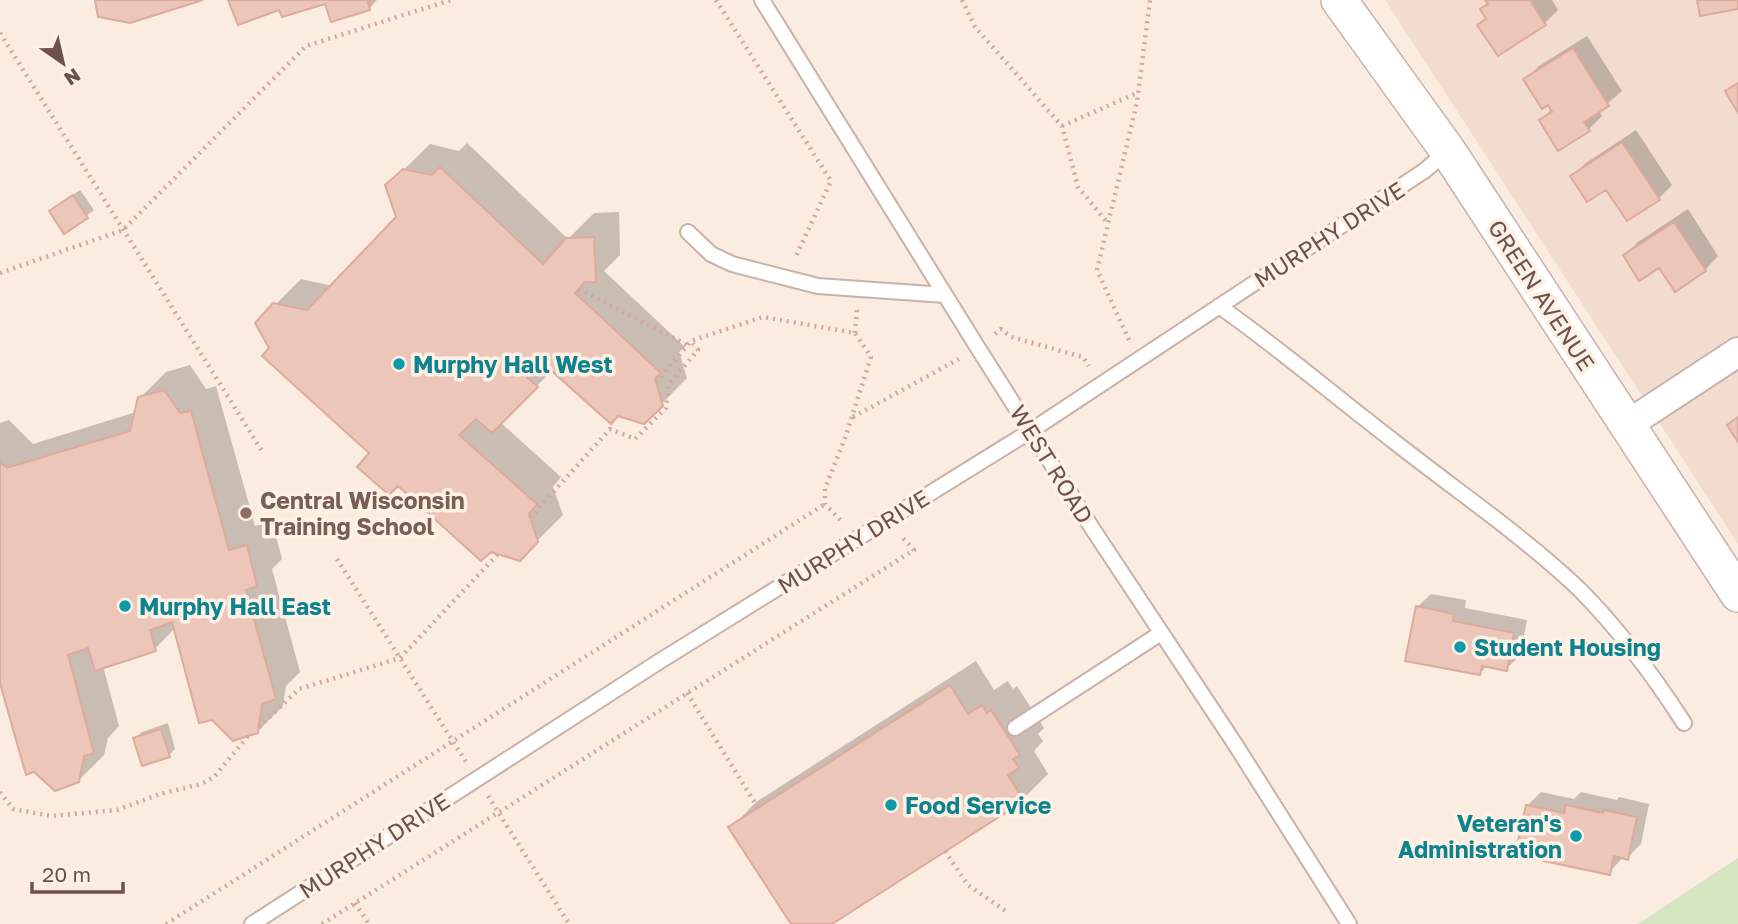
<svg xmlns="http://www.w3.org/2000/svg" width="1738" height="924" viewBox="0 0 1738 924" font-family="'Golos Text',sans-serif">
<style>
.residential{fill:#f1dccf}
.green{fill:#d5e5c0}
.shadow{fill:#0003}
.building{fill:#edc6ba;stroke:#deaa9c;stroke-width:2}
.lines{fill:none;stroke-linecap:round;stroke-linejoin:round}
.service-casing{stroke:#c9b2a9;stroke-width:18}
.minor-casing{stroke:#c9b2a9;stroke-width:32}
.tertiary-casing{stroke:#c9b2a9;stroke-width:38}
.path{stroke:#d1a99e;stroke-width:4.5;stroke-dasharray:2 5;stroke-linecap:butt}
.service{stroke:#fff;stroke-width:14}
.minor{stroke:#fff;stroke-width:28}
.tertiary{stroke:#fff;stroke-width:35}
.culture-dot{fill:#0f9aa8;stroke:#fdf0e5;stroke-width:2.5}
.education-dot{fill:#8d6e63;stroke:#fdf0e5;stroke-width:2.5}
.labels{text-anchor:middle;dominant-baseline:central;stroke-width:7;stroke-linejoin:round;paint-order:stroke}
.street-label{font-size:23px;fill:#6e514a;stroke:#fdf0e5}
.culture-label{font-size:23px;font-weight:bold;fill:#0d838f;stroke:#fdf0e5;text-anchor:start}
.education-label{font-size:23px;font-weight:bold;fill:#785e54;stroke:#fdf0e5;text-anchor:start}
</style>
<rect width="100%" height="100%" fill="#faece0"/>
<!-- residential -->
<path class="residential" d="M 1385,0 L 1738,0 L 1738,544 Z"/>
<!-- green -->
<path class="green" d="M 1738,858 L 1738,924 L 1638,924 Z"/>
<!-- shadow -->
<path class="shadow" d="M 230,0 L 377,0 L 369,9 L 326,2 Z
M 1487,0 L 1552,0 L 1558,10 L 1545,23 L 1498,54 L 1479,25 L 1487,17 L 1482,10 L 1489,3 Z
M 1587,36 L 1622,91 L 1599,111 L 1602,116 L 1589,129 L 1541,120 L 1552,109 L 1526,79 L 1539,66 Z
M 1636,130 L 1672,185 L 1659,198 L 1627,219 L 1606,187 L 1572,176 L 1586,163 Z
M 467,143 L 568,239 L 594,213 L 619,212 L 620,255 L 604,271 L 685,347 L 679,352 L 687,378 L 644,422 L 553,370 L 500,422 L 561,477 L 553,487 L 563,515 L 519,559 L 372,453 L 271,348 L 275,305 L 301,279 L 333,286 L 398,218 L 387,186 L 430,144 L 459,151 Z
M 80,190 L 94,210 L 65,232 L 51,211 Z
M 1688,209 L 1718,256 L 1705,270 L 1659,265 L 1625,255 L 1638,242 Z
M 190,365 L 206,389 L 216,386 L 255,526 L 272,521 L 282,559 L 272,569 L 300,672 L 286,686 L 283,706 L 257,732 L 175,628 L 155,649 L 103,666 L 119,726 L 108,738 L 104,755 L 78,781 L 0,677 L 0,423 L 9,420 L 33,444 L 136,412 L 140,398 L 166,372 Z
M 1431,594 L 1466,600 L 1465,608 L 1527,620 L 1520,656 L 1506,669 L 1487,666 L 1480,673 L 1417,607 Z
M 976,661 L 994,690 L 1008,681 L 1013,689 L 1017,686 L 1044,728 L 1038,734 L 1043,741 L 1034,751 L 1048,774 L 1023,799 L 830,924 L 793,924 L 731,828 L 756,802 Z
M 168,723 L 175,749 L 169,755 L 135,738 L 142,732 Z
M 1541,792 L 1574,799 L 1581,792 L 1617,800 L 1619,797 L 1649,804 L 1641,844 L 1627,858 L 1623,857 L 1609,873 L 1527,806 Z"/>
<!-- building -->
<path class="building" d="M 95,0 L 203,0 L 130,23 L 98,17 Z
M 228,0 L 372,0 L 368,2 L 370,10 L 331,22 L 325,4 L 282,17 L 279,10 L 238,25 Z
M 1485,0 L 1530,0 L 1546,25 L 1498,56 L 1477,25 L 1486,19 L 1480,9 L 1488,4 Z
M 1697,0 L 1738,0 L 1738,9 L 1700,16 Z
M 1573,48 L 1609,106 L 1584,122 L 1590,131 L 1558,151 L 1539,120 L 1552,112 L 1548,105 L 1542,109 L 1523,79 Z
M 1738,83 L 1738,113 L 1725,91 Z
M 1622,142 L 1660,200 L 1627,221 L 1606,190 L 1587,202 L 1570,176 Z
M 440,167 L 543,264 L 566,238 L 594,237 L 596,282 L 585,282 L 575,293 L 661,373 L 655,379 L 663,406 L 644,424 L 618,416 L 611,424 L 535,356 L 520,371 L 538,387 L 492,433 L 476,419 L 459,435 L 537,504 L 529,514 L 538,542 L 520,561 L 491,552 L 481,561 L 398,486 L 389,495 L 357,467 L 369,453 L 262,356 L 269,348 L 255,323 L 273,303 L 307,310 L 396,217 L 385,185 L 403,169 L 432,175 Z
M 73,195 L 88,218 L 64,234 L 49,211 Z
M 1674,222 L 1706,271 L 1675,292 L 1659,268 L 1639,281 L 1623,255 Z
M 164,390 L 180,413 L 191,411 L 229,550 L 247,545 L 257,586 L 246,590 L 276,699 L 262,704 L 258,733 L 248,736 L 233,741 L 212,720 L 199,723 L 172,622 L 150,630 L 156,651 L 95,671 L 88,648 L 68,655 L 94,753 L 84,756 L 79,782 L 55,791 L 34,772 L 26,775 L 0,683 L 0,462 L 7,468 L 130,431 L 138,397 Z
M 1738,417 L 1738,442 L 1727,425 Z
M 1416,606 L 1454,614 L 1453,621 L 1514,633 L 1507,671 L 1482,666 L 1480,675 L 1405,661 Z
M 950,685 L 968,714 L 982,705 L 987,713 L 991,710 L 1020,755 L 1013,759 L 1019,768 L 1008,775 L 1024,801 L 832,924 L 791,924 L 728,827 Z
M 161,729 L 170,757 L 142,766 L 133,738 Z
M 1526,805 L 1564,813 L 1566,805 L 1603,813 L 1604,810 L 1637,817 L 1628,860 L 1614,856 L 1610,875 L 1515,855 Z"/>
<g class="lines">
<!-- service casing -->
<g class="service-casing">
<path id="service" d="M 762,0 L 978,348 L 1092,528 L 1235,744 L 1349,924
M 688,232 L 711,254 L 732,264 L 818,286 L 945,295
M 1219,306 C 1280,349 1336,397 1396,443 C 1457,491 1522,535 1579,589 C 1620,630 1653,675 1684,723
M 1015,728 L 1161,633
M 252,924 L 660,661 L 1032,430 L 1424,171 L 1448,151"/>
</g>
<!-- minor casing -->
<g class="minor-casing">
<path id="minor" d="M 1627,425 L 1738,352"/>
</g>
<!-- tertiary casing -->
<g class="tertiary-casing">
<path id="tertiary" d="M 1339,0 L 1448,151 L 1738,594"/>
</g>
<!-- path -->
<path class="path" d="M 716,0 L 831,181 L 795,258
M 962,0 L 975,27 L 1062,126 L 1078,187 L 1107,222
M 0,33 L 262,451
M 1062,126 L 1137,93
M 0,273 L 123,230 L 306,46 L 451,0
M 579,289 L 687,345
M 855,333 L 857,309
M 995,334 L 1001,329 L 1011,337 L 1083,357 L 1089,366
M 1129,340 L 1097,270 L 1137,102 L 1150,0
M 656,382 L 691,341 L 763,317 L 855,333 L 871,357 L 845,438 L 825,488 L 825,504 L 842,522
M 853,417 L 959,359
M 530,518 L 610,429 L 635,439 L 666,408 L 669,384 L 698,350 L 691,341
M 337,559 L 466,762
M 687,693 L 758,808
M 259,727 L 299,689 L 400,658 L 498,554
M 0,792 L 13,809 L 51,816 L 117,810 L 160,794 L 201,784 L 214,777 L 248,736
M 488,796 L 569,924
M 945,851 L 968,885 L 1007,912
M 355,903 L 369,924
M 166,924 L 825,504
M 322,924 L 914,550 L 900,535
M 832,924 L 833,924"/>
<!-- service -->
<use href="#service" class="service"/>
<!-- minor -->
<use href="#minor" class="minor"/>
<!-- tertiary -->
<use href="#tertiary" class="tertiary"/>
</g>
<!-- markers -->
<g class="culture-dot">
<circle cx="399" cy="364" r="7"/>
<circle cx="125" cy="606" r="7"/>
<circle cx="1460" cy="647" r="7"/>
<circle cx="891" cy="805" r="7"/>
<circle cx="1576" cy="836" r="7"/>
</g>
<circle class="education-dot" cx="246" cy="513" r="7"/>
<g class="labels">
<!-- street labels -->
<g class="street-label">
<text transform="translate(1329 234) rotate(-33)">MURPHY DRIVE</text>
<text transform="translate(1542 295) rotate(57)">GREEN AVENUE</text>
<text transform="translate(1052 464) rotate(58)">WEST ROAD</text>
<text transform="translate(853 541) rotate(-32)">MURPHY DRIVE</text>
<text transform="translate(374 845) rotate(-33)">MURPHY DRIVE</text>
</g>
<!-- culture labels -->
<g class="culture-label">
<text x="413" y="364">Murphy Hall West</text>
<text x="139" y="606">Murphy Hall East</text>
<text x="1474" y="647">Student Housing</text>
<text x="905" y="805">Food Service</text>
<text x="1562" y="823" text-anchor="end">Veteran's<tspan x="1562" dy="26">Administration</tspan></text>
</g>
<!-- education labels -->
<g class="education-label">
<text x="260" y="500">Central Wisconsin<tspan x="260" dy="26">Training School</tspan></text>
</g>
</g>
<!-- north arrow -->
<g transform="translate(63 63) rotate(146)" stroke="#fdf0e5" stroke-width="5" paint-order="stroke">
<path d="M0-5L12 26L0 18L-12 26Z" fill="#6e514a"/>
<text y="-10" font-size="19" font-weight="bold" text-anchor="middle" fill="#6e514a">N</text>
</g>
<!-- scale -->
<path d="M32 882v10h91v-10" fill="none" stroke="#6e514a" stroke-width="3.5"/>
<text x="42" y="882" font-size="21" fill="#6e514a" stroke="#fdf0e5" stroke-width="5" paint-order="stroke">20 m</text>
</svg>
